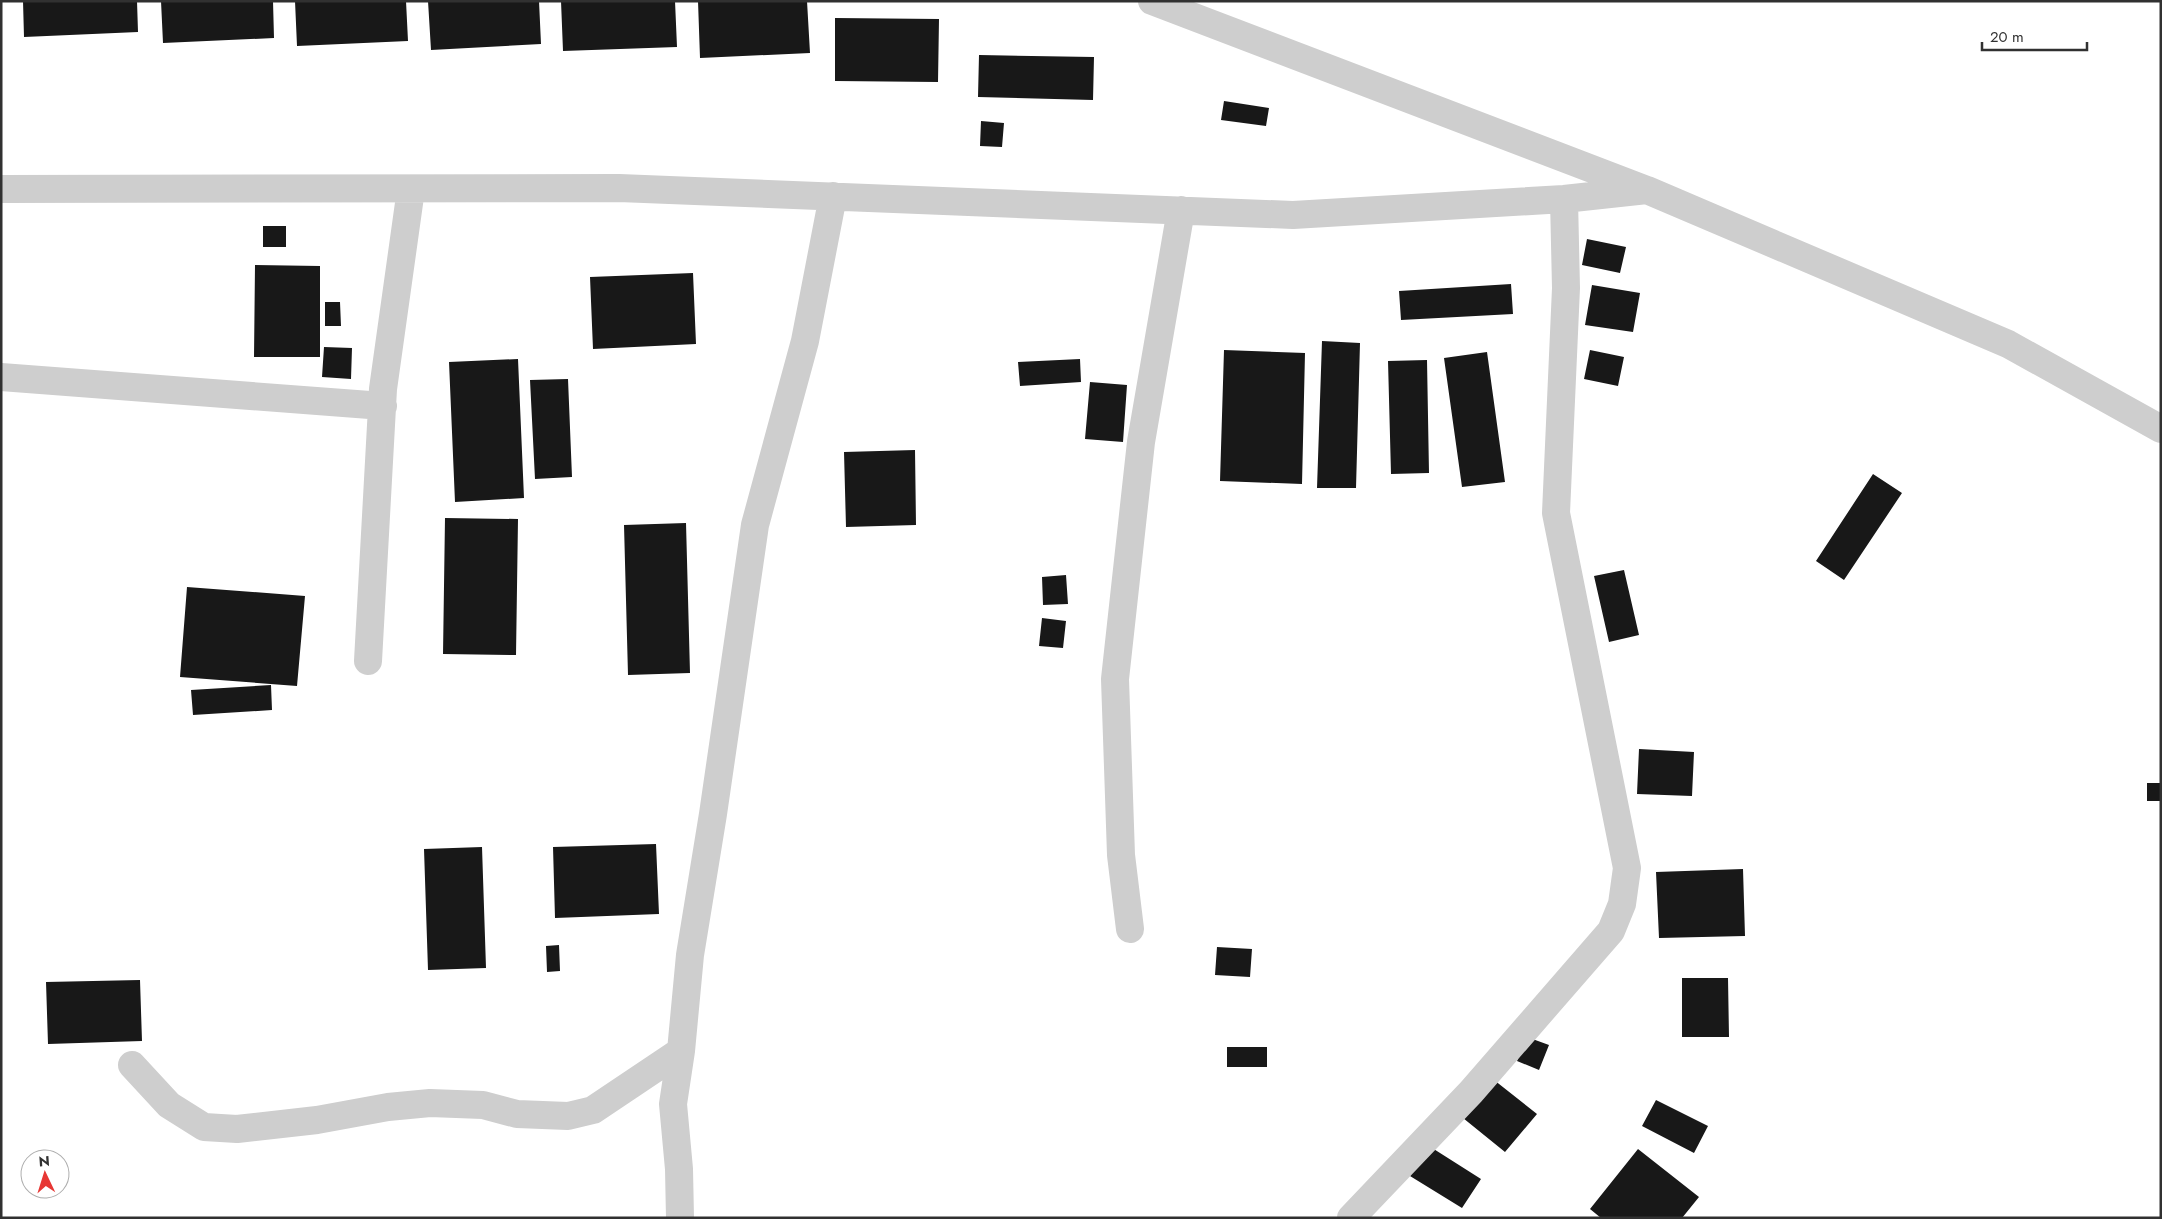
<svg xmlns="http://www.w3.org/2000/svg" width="2162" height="1219" viewBox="0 0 2162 1219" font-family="Jost,sans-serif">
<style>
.building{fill:#181818}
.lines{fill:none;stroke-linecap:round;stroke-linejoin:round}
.minor{stroke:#cecece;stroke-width:28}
</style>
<rect width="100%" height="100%" fill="#fff"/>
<!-- building -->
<path class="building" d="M 23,1 L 137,1 L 138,32 L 24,37 Z
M 161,1 L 273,1 L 274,38 L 163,43 Z
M 295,1 L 406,1 L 408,41 L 297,46 Z
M 428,1 L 539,1 L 541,44 L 431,50 Z
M 561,1 L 675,1 L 677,47 L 563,51 Z
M 698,1 L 807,1 L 810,53 L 700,58 Z
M 835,18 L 939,19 L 938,82 L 835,81 Z
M 979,55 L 1094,57 L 1093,100 L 978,97 Z
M 1224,101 L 1269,108 L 1266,126 L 1221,120 Z
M 981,121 L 1004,123 L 1002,147 L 980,146 Z
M 263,226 L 286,226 L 286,247 L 263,247 Z
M 1587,239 L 1626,247 L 1620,273 L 1582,265 Z
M 255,265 L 320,266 L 320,357 L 254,357 Z
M 693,273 L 696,344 L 593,349 L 590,277 Z
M 1511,284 L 1513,314 L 1401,320 L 1399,291 Z
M 1592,285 L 1640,293 L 1633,332 L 1585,325 Z
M 325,302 L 340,302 L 341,326 L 325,326 Z
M 1322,341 L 1360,343 L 1356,488 L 1317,488 Z
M 324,347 L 352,348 L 351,379 L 322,377 Z
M 1224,350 L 1305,353 L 1302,484 L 1220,481 Z
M 1590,350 L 1624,357 L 1618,386 L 1584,379 Z
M 1487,352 L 1505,482 L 1462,487 L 1444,358 Z
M 518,359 L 524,498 L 455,502 L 449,362 Z
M 1080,359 L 1081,382 L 1020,386 L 1018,362 Z
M 1427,360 L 1429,473 L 1391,474 L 1388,361 Z
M 568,379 L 572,477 L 535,479 L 530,380 Z
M 1090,382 L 1127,385 L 1123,442 L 1085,439 Z
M 915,450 L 916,525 L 846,527 L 844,452 Z
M 1873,474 L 1902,493 L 1844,580 L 1816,561 Z
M 445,518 L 518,519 L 516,655 L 443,654 Z
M 686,523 L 690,673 L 628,675 L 624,525 Z
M 1624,570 L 1639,635 L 1609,642 L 1594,576 Z
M 1066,575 L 1068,604 L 1043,605 L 1042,577 Z
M 187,587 L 305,596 L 297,686 L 180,677 Z
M 1042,618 L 1066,621 L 1063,648 L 1039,646 Z
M 271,685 L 272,710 L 193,715 L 191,690 Z
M 1639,749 L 1694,752 L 1692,796 L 1637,794 Z
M 2147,783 L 2161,783 L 2161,801 L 2147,801 Z
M 656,844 L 659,914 L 555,918 L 553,847 Z
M 482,847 L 486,968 L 428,970 L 424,849 Z
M 1743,869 L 1745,936 L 1659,938 L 1656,872 Z
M 559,945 L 560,971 L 547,972 L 546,946 Z
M 1217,947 L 1252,949 L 1250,977 L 1215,975 Z
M 1682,978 L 1728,978 L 1729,1037 L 1682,1037 Z
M 140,980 L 142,1041 L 48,1044 L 46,982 Z
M 1527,1037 L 1549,1045 L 1539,1070 L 1517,1061 Z
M 1227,1047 L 1267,1047 L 1267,1067 L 1227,1067 Z
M 1494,1080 L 1537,1114 L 1505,1152 L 1463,1118 Z
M 1656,1100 L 1708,1126 L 1694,1153 L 1642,1126 Z
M 1429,1146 L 1481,1179 L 1462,1208 L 1410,1176 Z
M 1638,1149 L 1699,1197 L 1682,1218 L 1601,1218 L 1590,1209 Z"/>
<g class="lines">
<!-- minor -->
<path class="minor" d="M 1152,1 L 1647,190 L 2008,344 L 2161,429
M 1,189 L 619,188 L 1293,215 L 1564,199 L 1647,190
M 1,377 L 383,406
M 368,661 L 383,389 L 411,189
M 1130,929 L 1121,855 L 1115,679 L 1141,442 L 1181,210
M 132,1065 L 169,1105 L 204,1127 L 237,1129 L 317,1120 L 388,1107 L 430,1103 L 483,1105 L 517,1114 L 568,1116 L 593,1110 L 681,1051
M 680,1218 L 679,1169 L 673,1104 L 681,1051 L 690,955 L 713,814 L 755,525 L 805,341 L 833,196
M 1351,1218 L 1471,1092 L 1611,931 L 1622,904 L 1627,868 L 1556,513 L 1566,288 L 1564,199"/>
</g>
<!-- border -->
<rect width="2162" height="1219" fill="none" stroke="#313131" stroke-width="5"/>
<!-- north arrow -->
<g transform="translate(45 1174) rotate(356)"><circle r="24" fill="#ffffff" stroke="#adadad"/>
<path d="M0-4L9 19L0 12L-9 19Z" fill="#e73734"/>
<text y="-8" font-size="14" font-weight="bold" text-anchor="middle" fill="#313131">N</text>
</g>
<!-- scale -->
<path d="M1982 42v8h105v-8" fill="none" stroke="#313131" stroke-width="2.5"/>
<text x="1990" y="42" font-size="15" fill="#313131" stroke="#ffffff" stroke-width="4" paint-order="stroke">20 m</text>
</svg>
